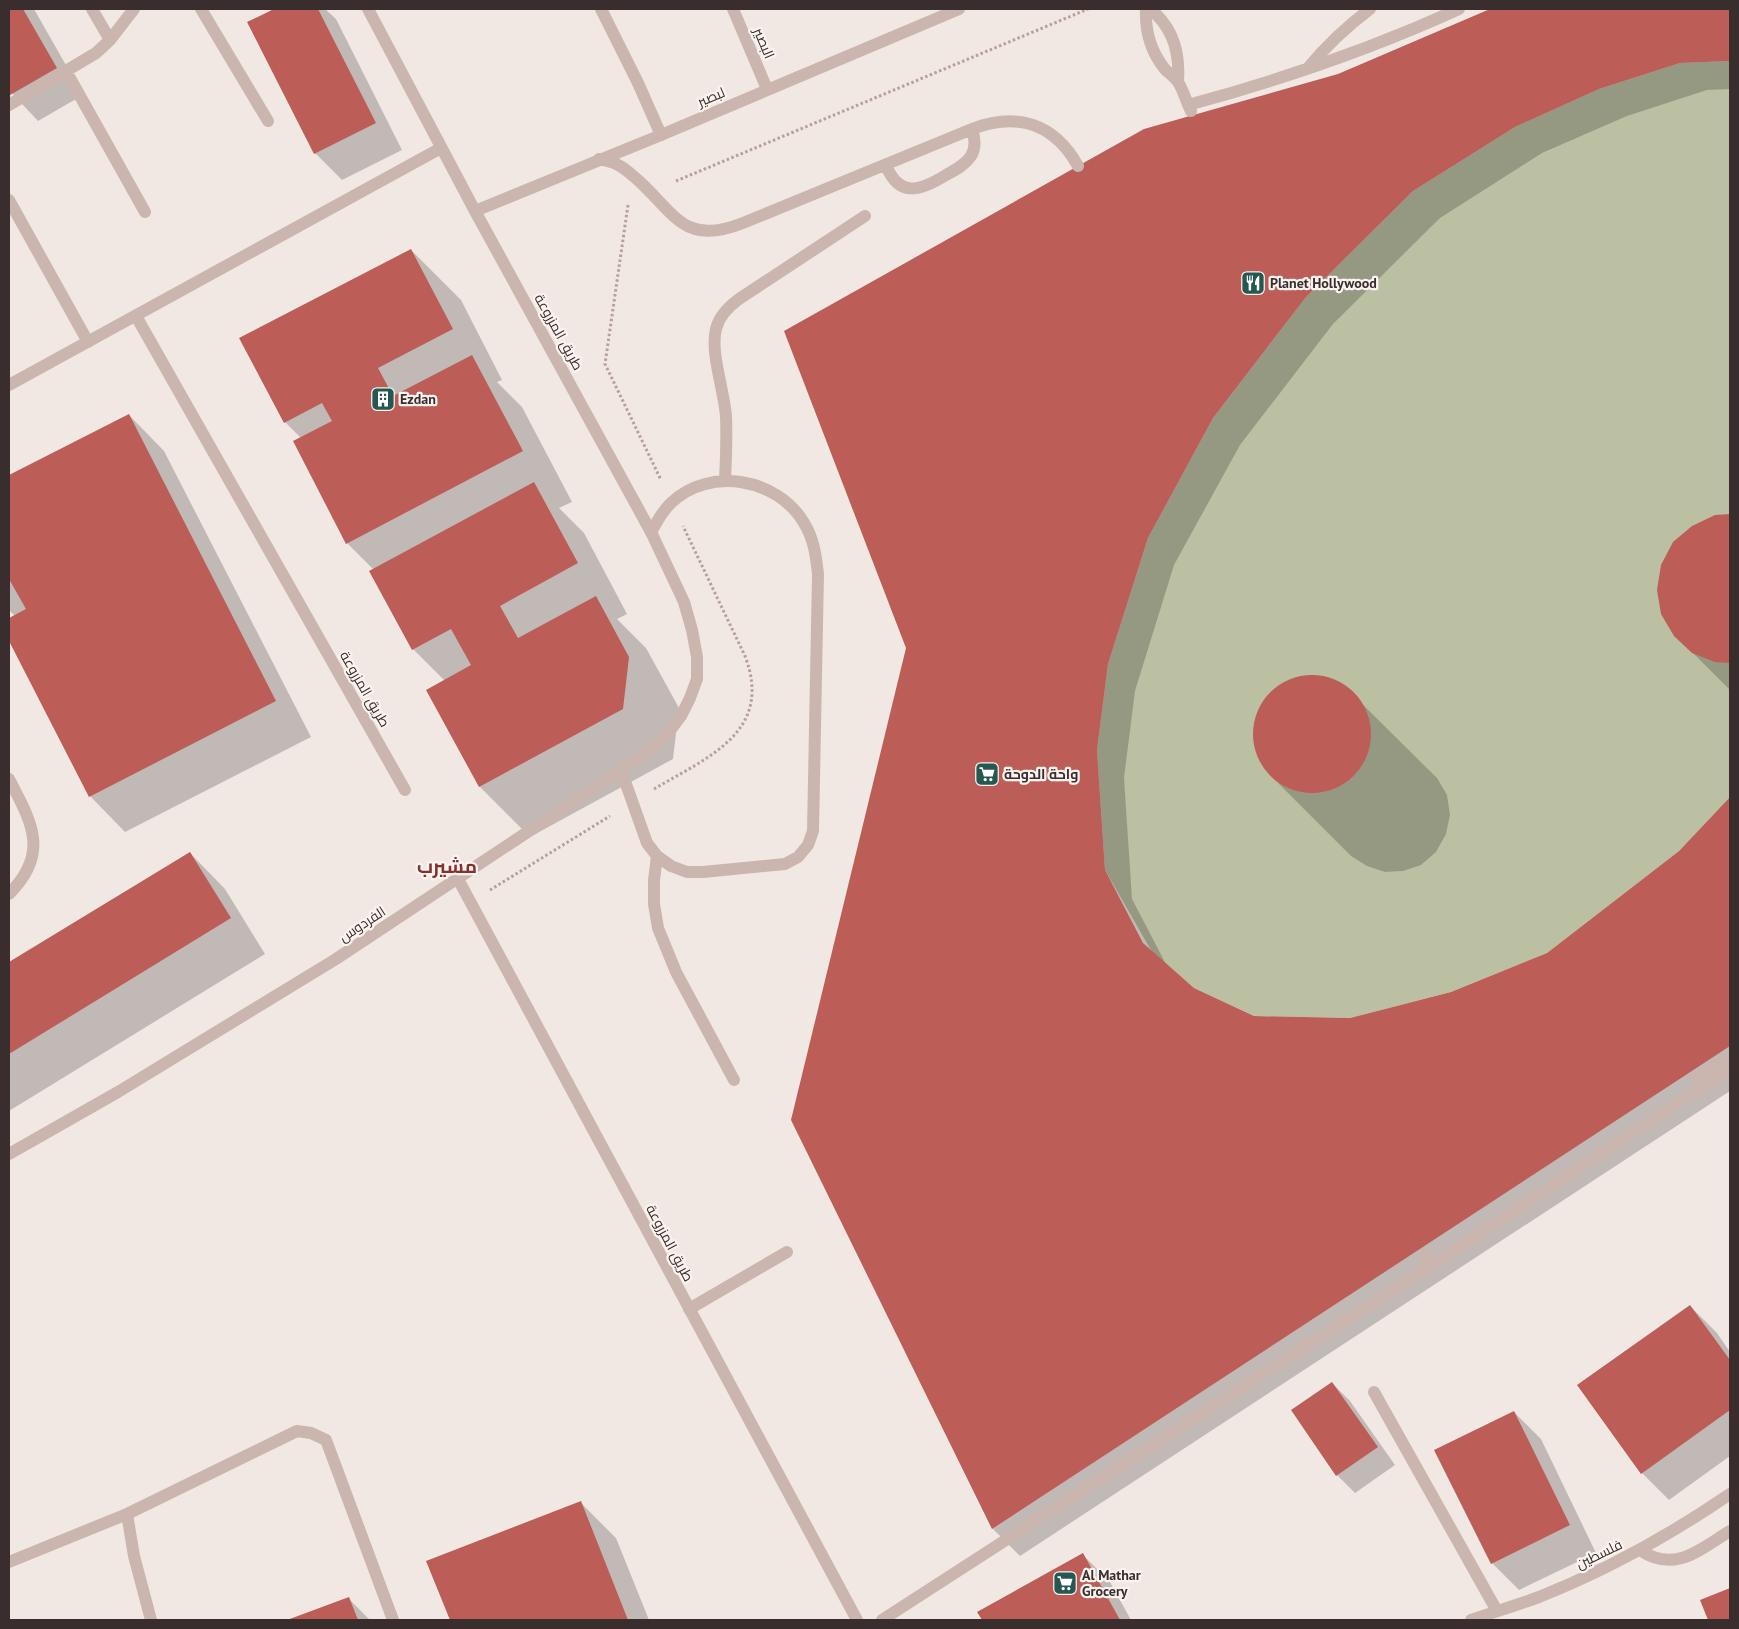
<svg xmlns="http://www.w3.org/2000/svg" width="1739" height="1629" viewBox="0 0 1739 1629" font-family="'PT Sans',Cairo,sans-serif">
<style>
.green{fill:#bcc0a3}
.shadow{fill:#0003}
.building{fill:#bc5d57}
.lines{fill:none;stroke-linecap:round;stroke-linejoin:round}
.path{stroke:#b6a099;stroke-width:3;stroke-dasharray:2.5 2.5;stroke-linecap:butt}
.lane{stroke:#cab6af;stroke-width:12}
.street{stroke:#cab6af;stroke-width:12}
.labels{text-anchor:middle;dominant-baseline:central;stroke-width:4.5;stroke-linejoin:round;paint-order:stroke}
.street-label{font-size:14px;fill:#392e2d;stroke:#faf3ef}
.poi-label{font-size:14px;font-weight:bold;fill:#392e2d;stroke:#faf3ef;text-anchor:start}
.district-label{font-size:19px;font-weight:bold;fill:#82312c;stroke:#faf3ef}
</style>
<rect width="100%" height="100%" fill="#f2e8e3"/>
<!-- green -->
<path class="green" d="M 1730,61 L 1730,797 L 1679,851 L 1547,953 L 1451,992 L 1350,1018 L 1254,1016 L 1194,988 L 1152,952 L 1105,870 L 1097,750 L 1108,664 L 1148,538 L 1213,418 L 1306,297 L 1413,191 L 1515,127 L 1599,89 L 1680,63 Z"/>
<!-- shadow -->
<path class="shadow" d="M 9,9 L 34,9 L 83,95 L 38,121 L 9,90 Z
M 276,9 L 325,9 L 336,19 L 402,150 L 342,180 L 315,153 L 249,23 Z
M 1493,9 L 1730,9 L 1730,89 L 1707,90 L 1627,116 L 1542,153 L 1440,218 L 1333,324 L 1240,445 L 1174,565 L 1135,691 L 1124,778 L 1132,899 L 1167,966 L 1193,989 L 1254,1018 L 1351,1019 L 1452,993 L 1548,954 L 1680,852 L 1730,799 L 1730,1091 L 1020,1556 L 993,1529 L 793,1120 L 1339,75 Z
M 411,250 L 461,300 L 502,380 L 497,382 L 522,407 L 572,502 L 559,508 L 584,533 L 627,614 L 617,619 L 646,648 L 679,708 L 673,759 L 530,837 L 480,787 L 428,691 L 445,681 L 413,649 L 374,570 L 347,543 L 301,438 L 285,422 Z
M 129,415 L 164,451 L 311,737 L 125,832 L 90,796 L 9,638 L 9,619 L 15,616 L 9,610 L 9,477 Z
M 1730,515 L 1730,690 L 1675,635 L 1715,517 Z
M 1305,677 L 1324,677 L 1342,684 L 1437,778 L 1447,795 L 1450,815 L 1446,834 L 1436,852 L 1421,865 L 1403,871 L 1385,872 L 1367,866 L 1351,856 L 1271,776 L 1261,761 L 1254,743 L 1255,725 L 1261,707 L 1272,693 L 1287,682 Z
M 190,853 L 225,889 L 265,954 L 9,1111 L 9,964 Z
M 1690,1306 L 1717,1333 L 1730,1352 L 1730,1456 L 1669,1500 L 1642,1473 Z
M 1332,1383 L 1350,1401 L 1395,1465 L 1355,1493 L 1337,1475 Z
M 1514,1412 L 1541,1439 L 1596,1553 L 1519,1590 L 1492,1563 Z
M 580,1502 L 616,1538 L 649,1620 L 451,1620 L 428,1562 Z
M 1083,1555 L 1110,1582 L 1131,1620 L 983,1620 L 979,1612 Z
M 1730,1589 L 1730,1620 L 1709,1620 L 1702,1601 Z
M 349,1599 L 370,1620 L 291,1620 Z"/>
<!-- building -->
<path class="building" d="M 9,9 L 23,9 L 57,68 L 10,95 L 9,93 Z
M 274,9 L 318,9 L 376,123 L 314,154 L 247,22 Z
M 1490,9 L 1730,9 L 1730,61 L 1680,63 L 1599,89 L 1515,127 L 1413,191 L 1306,297 L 1213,418 L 1148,538 L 1108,664 L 1097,750 L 1105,870 L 1143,943 L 1194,988 L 1254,1016 L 1350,1018 L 1451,992 L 1547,953 L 1679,851 L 1730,797 L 1730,1046 L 992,1529 L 791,1120 L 906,648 L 784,331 L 1144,129 L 1338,74 Z
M 411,249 L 453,329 L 378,368 L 393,396 L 472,355 L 523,451 L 346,544 L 293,441 L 332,421 L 322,403 L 284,423 L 239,338 Z
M 129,414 L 276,701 L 89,797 L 9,641 L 9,618 L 26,609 L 9,579 L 9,475 Z
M 534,482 L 578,563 L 500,606 L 518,638 L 596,596 L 629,657 L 623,709 L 479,787 L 426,690 L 471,665 L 451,629 L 412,650 L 369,571 Z
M 1730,514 L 1730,663 L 1715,662 L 1692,653 L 1674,636 L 1661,614 L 1657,590 L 1661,565 L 1673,542 L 1692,526 L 1715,515 Z
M1253 734a59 59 0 1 1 118 0a59 59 0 1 1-118 0Z
M 190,852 L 231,918 L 9,1054 L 9,962 Z
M 1690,1305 L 1730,1360 L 1730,1410 L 1641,1474 L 1577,1385 Z
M 1332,1382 L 1378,1447 L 1336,1476 L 1291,1410 Z
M 1514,1411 L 1570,1525 L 1491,1564 L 1434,1450 Z
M 581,1501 L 628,1620 L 450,1620 L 426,1561 Z
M 1083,1553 L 1120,1620 L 982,1620 L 977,1612 Z
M 1730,1588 L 1730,1620 L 1708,1620 L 1700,1600 Z
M 349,1597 L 358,1620 L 287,1620 Z"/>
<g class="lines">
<!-- path -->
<path class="path" d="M 676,181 L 1088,9
M 628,205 L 605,364 L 661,480
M 654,789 C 708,757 774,732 745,656 L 683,526
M 490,890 L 610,816"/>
<!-- lane -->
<path class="lane" d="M 92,9 L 110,40
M 201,9 L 268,121
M 601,9 L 638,83 L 661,135
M 1146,9 C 1145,31 1150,50 1164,68 C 1168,73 1175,77 1178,82 C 1184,91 1186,102 1191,111
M 1150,9 C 1173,27 1180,53 1178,81
M 1307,69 C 1326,46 1346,27 1370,9
M 66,71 L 145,212
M 9,105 L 96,53 L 110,40 L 134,9
M 1188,105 C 1281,80 1371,49 1459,9
M 599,159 C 604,160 609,161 614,163 C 623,166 632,175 639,181 C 676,215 685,246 743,223 L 972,129 C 1017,112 1054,123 1078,166
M 886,165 C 899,199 922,190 946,175 C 955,170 965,165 971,156 C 976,148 975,138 972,129
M 9,200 L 88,342
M 725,481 C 726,459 727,438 726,416 C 724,390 710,352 716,329 C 719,316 728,307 739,299 L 865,216
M 621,770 L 647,843 L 657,856 L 671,866 L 687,872 L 703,872 L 785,864 L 798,857 L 808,845 L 813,831 L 818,574 C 816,556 814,539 804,523 C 778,478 709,466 671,503 C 662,511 657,522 651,532
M 657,856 L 654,880 L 654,904 L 658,928 L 676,972 L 734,1080
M 1694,1078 L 1730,1058
M 1426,1254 L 1427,1268
M 689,1309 L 787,1252
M 1374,1392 L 1497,1611
M 1640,1550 C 1675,1574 1700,1549 1730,1531
M 882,1620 L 1427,1268 L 1730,1069"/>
<!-- street -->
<path class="street" d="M 733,9 L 767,89
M 475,211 L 661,135 L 959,9
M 136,316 L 405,790
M 9,385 L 441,148
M 9,779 C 32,823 50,853 9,894
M 458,879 L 857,1620
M 9,1154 L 118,1092 L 336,959 L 621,770 L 654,747 L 669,732 L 681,716 L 690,698 L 697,679 L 697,657 L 692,630 L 684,602 L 651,532 L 475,211 L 368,9
M 127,1514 L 134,1556 L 151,1620
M 9,1562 L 127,1514 L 297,1431 L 311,1433 L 326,1440 L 393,1620
M 1471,1620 C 1494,1612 1517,1605 1539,1597 C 1607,1570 1670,1535 1730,1494"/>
</g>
<!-- icons -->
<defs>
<g id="restaurant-square" transform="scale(1.25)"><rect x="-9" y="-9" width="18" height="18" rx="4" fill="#255852" stroke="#faf3ef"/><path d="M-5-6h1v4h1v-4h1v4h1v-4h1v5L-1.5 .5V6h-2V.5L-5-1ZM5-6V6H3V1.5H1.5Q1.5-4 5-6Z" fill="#fff"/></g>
<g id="building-square" transform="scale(1.25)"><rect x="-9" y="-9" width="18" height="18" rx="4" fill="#255852" stroke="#faf3ef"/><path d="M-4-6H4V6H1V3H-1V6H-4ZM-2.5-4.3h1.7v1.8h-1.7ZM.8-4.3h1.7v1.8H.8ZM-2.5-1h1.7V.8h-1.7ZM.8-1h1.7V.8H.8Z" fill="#fff"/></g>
<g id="supermarket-square" transform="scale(1.25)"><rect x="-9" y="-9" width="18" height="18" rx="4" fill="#255852" stroke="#faf3ef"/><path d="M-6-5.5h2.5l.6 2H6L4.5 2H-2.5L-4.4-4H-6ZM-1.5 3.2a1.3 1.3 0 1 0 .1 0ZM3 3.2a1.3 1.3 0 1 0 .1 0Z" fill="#fff"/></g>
</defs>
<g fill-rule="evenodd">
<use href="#restaurant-square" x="1253" y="283"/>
<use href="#building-square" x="383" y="399"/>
<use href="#supermarket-square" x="987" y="774"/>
<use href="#supermarket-square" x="1065" y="1583"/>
</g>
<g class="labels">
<!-- street labels -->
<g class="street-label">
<text transform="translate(764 43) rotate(67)">البصير</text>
<text transform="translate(711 97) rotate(-23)">لبصير</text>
<text transform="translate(559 332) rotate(61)">طريق المزروعة</text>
<text transform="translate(365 689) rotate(60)">طريق المزروعة</text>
<text transform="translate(362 924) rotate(-33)">الفردوس</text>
<text transform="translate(670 1243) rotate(62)">طريق المزروعة</text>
<text transform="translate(1599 1554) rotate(-26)">فلسطين</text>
</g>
<!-- poi labels -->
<g class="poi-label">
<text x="1270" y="283">Planet Hollywood</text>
<text x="400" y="399">Ezdan</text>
<text x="1004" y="774">واحة الدوحة</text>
<text x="1082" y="1575">Al Mathar<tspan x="1082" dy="16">Grocery</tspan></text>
</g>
<!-- district labels -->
<g class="district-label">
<text x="447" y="866">مشيرب</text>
</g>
</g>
<!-- border -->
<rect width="1739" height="1629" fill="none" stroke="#392e2d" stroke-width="20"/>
</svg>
